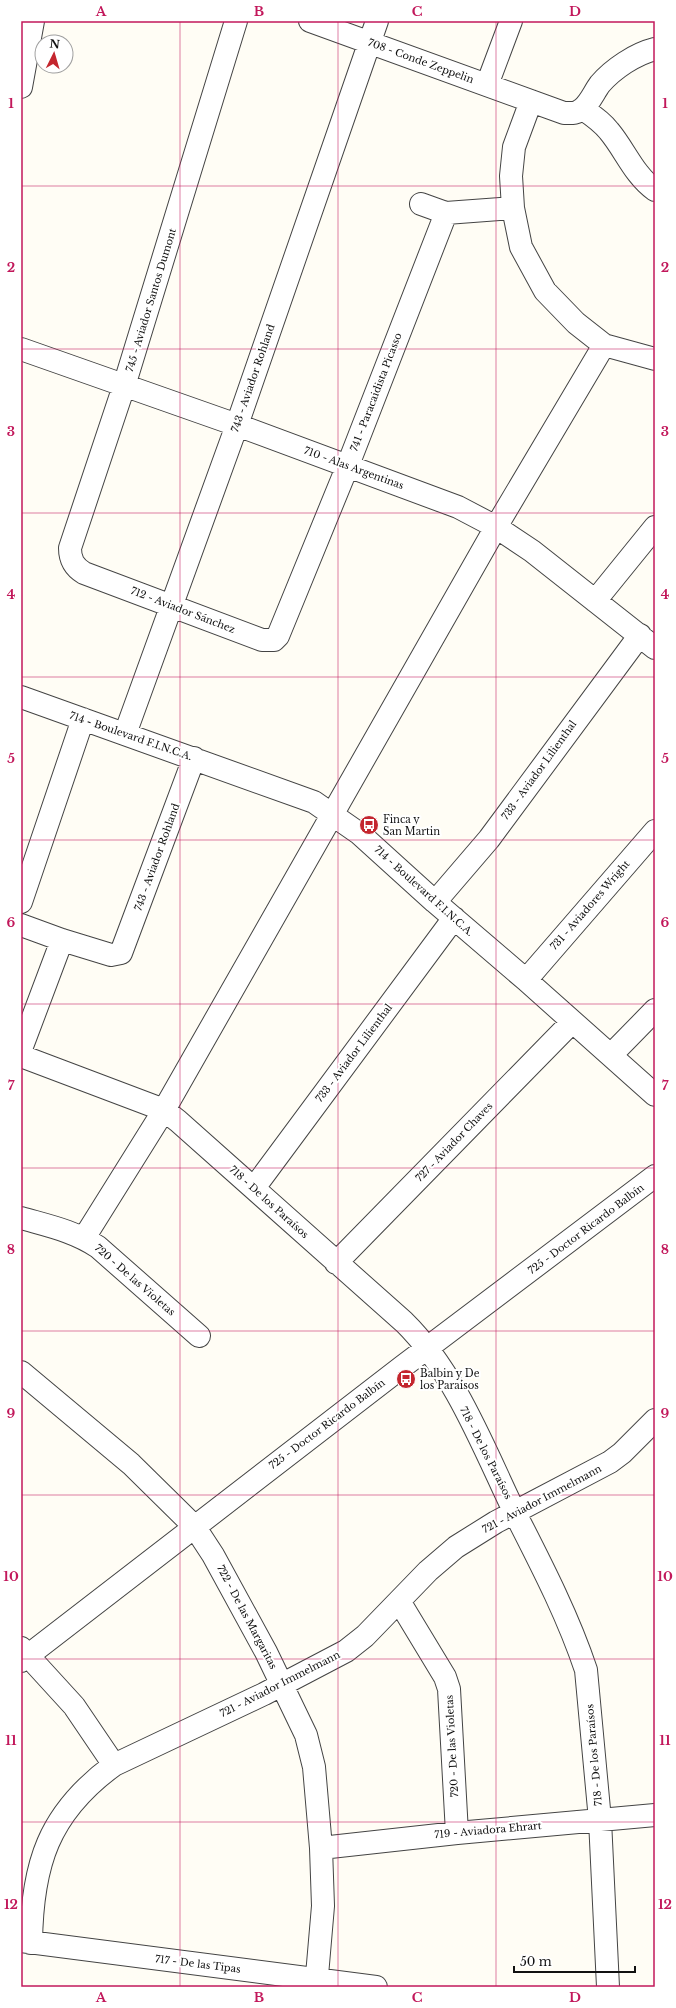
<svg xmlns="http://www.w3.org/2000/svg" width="676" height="2008" viewBox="0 0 676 2008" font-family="'Libre Baskerville',serif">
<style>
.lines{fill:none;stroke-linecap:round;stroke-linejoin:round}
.minor-casing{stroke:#444;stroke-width:24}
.minor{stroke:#fff;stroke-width:22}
.grid{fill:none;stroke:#c2185b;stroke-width:1;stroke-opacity:0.55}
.labels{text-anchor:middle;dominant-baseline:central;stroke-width:4;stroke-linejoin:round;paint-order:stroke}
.street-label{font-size:10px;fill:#111;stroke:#fff}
.poi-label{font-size:10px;fill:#111;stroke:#fff;text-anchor:start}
.neatline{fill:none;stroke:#c2185b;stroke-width:1.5}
.grid-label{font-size:13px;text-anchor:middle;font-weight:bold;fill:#c2185b}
</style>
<rect width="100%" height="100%" fill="#fffdf5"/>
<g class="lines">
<!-- minor casing -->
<g class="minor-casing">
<path id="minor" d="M 236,21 L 124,386 L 70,548 C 70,560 74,567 84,573 L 262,640 L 274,640 L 278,636 L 348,465 L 446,213 L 513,208
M 310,21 L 564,113 C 571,113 576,114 582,109 C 590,103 594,92 600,84 C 613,69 635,54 655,49
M 487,85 L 511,21
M 21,87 L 33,21
M 531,101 L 514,147 L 511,176 L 513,208 L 521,247 L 545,291 L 576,323 L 604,345 L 655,359
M 583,109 C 592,115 602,122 609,131 C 625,150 634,175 655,190
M 421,204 L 446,213
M 21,349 L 237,425 L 458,507 L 496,527 L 532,551 L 655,648
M 595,601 L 655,527
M 21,697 L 314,802 L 360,834 L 435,902 L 526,980 L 655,1095
M 125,734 L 237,425 L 377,21
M 21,902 L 83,719
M 435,902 L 489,839 L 640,635
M 21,925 L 62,940 L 111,955 L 121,953 L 194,758
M 526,980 L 655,831
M 21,1049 L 62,940
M 611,1055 L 655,1010
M 21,1056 L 164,1110 L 178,1121 L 404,1322 C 455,1372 484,1449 515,1513 C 541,1564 568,1616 586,1670 L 600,1820 L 608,1987
M 254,1188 L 454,918
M 21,1218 C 49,1226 74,1231 98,1247 L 199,1336
M 84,1238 L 164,1110 L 496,527 L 604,345
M 336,1263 L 572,1022
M 21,1372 L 131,1464 L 194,1526 L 213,1555 L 266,1652 L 306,1735 L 314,1767 L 321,1848 L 323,1906 L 316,1987
M 399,1601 L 445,1677 L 449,1689 L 457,1833
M 21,1648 L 74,1706 L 114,1765
M 21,1661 L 402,1367 L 655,1176
M 321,1848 L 457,1833 L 655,1815
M 21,1941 L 376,1987
M 31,1943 C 32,1865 48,1813 114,1765 L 264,1694 L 346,1651 L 365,1636 L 428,1571 L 456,1547 L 496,1522 L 610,1462 L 622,1453 L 655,1420"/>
</g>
<!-- minor -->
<use href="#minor" class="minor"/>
</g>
<!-- grid -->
<path class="grid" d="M 180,21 L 180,1987M 338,21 L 338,1987M 496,21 L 496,1987M 21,186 L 655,186M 21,349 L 655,349M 21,513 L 655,513M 21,677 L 655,677M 21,840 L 655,840M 21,1004 L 655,1004M 21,1168 L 655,1168M 21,1331 L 655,1331M 21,1495 L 655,1495M 21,1659 L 655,1659M 21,1822 L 655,1822"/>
<!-- icons -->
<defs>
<g id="bus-disc" transform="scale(1)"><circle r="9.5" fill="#c4262e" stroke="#fff"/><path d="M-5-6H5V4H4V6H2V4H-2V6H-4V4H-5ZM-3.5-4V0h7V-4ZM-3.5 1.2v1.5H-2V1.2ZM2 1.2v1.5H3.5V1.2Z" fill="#fff"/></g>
</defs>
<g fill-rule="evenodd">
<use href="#bus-disc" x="369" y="825"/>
<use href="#bus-disc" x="406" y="1379"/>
</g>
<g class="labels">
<!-- street labels -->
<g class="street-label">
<text transform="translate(421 61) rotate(20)">708 - Conde Zeppelin</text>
<text transform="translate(151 300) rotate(-73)">745 - Aviador Santos Dumont</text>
<text transform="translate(253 378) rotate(-71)">743 - Aviador Rohland</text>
<text transform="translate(376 392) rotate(-69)">741 - Paracaidista Picasso</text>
<text transform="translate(354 468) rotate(20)">710 - Alas Argentinas</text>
<text transform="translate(183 610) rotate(21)">712 - Aviador Sánchez</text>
<text transform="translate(131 736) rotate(19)">714 - Boulevard F.I.N.C.A.</text>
<text transform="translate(539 770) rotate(-54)">733 - Aviador Lilienthal</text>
<text transform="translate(157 857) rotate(-70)">743 - Aviador Rohland</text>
<text transform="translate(424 891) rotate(42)">714 - Boulevard F.I.N.C.A.</text>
<text transform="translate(590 905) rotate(-49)">731 - Aviadores Wright</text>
<text transform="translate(354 1053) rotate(-53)">733 - Aviador Lilienthal</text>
<text transform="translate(454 1142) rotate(-46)">727 - Aviador Chaves</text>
<text transform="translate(269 1202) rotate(42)">718 - De los Paraísos</text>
<text transform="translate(586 1229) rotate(-37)">725 - Doctor Ricardo Balbín</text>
<text transform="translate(135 1280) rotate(41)">720 - De las Violetas</text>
<text transform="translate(327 1424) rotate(-37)">725 - Doctor Ricardo Balbín</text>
<text transform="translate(486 1453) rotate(63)">718 - De los Paraísos</text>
<text transform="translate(542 1499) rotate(-28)">721 - Aviador Immelmann</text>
<text transform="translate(247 1617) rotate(62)">722 - De las Margaritas</text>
<text transform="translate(280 1684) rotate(-27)">721 - Aviador Immelmann</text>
<text transform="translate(452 1746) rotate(-93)">720 - De las Violetas</text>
<text transform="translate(594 1755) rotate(-95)">718 - De los Paraísos</text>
<text transform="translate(488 1830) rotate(-5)">719 - Aviadora Ehrart</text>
<text transform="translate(198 1964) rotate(7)">717 - De las Tipas</text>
</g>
<!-- poi labels -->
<g class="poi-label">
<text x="383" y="819">Finca y<tspan x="383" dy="12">San Martin</tspan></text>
<text x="420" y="1373">Balbin y De<tspan x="420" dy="12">los Paraisos</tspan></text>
</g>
</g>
<!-- border -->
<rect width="676" height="2008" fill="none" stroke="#ffffff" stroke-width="44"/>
<!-- north arrow -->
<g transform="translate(54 54) rotate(5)"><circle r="19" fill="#ffffff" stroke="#a0a0a0"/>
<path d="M0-3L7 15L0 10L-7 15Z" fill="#c4262e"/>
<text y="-6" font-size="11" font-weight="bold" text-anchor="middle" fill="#111111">N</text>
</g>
<!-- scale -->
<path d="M514 1966v6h121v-6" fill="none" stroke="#111111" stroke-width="2"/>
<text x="520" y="1966" font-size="12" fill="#111111" stroke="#ffffff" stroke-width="3" paint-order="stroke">50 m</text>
<rect x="22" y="22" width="632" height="1964" class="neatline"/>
<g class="grid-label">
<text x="101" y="16">A</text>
<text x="259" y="16">B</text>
<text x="417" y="16">C</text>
<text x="575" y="16">D</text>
<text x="11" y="108">1</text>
<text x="665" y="108">1</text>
<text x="11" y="272">2</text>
<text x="665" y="272">2</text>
<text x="11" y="436">3</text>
<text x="665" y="436">3</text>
<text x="11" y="599">4</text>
<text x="665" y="599">4</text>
<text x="11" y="763">5</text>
<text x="665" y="763">5</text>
<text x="11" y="927">6</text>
<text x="665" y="927">6</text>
<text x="11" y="1090">7</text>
<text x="665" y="1090">7</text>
<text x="11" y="1254">8</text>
<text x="665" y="1254">8</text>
<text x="11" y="1418">9</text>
<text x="665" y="1418">9</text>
<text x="11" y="1581">10</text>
<text x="665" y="1581">10</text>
<text x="11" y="1745">11</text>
<text x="665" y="1745">11</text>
<text x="11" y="1909">12</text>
<text x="665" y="1909">12</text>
<text x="101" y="2002">A</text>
<text x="259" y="2002">B</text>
<text x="417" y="2002">C</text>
<text x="575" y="2002">D</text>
</g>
</svg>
